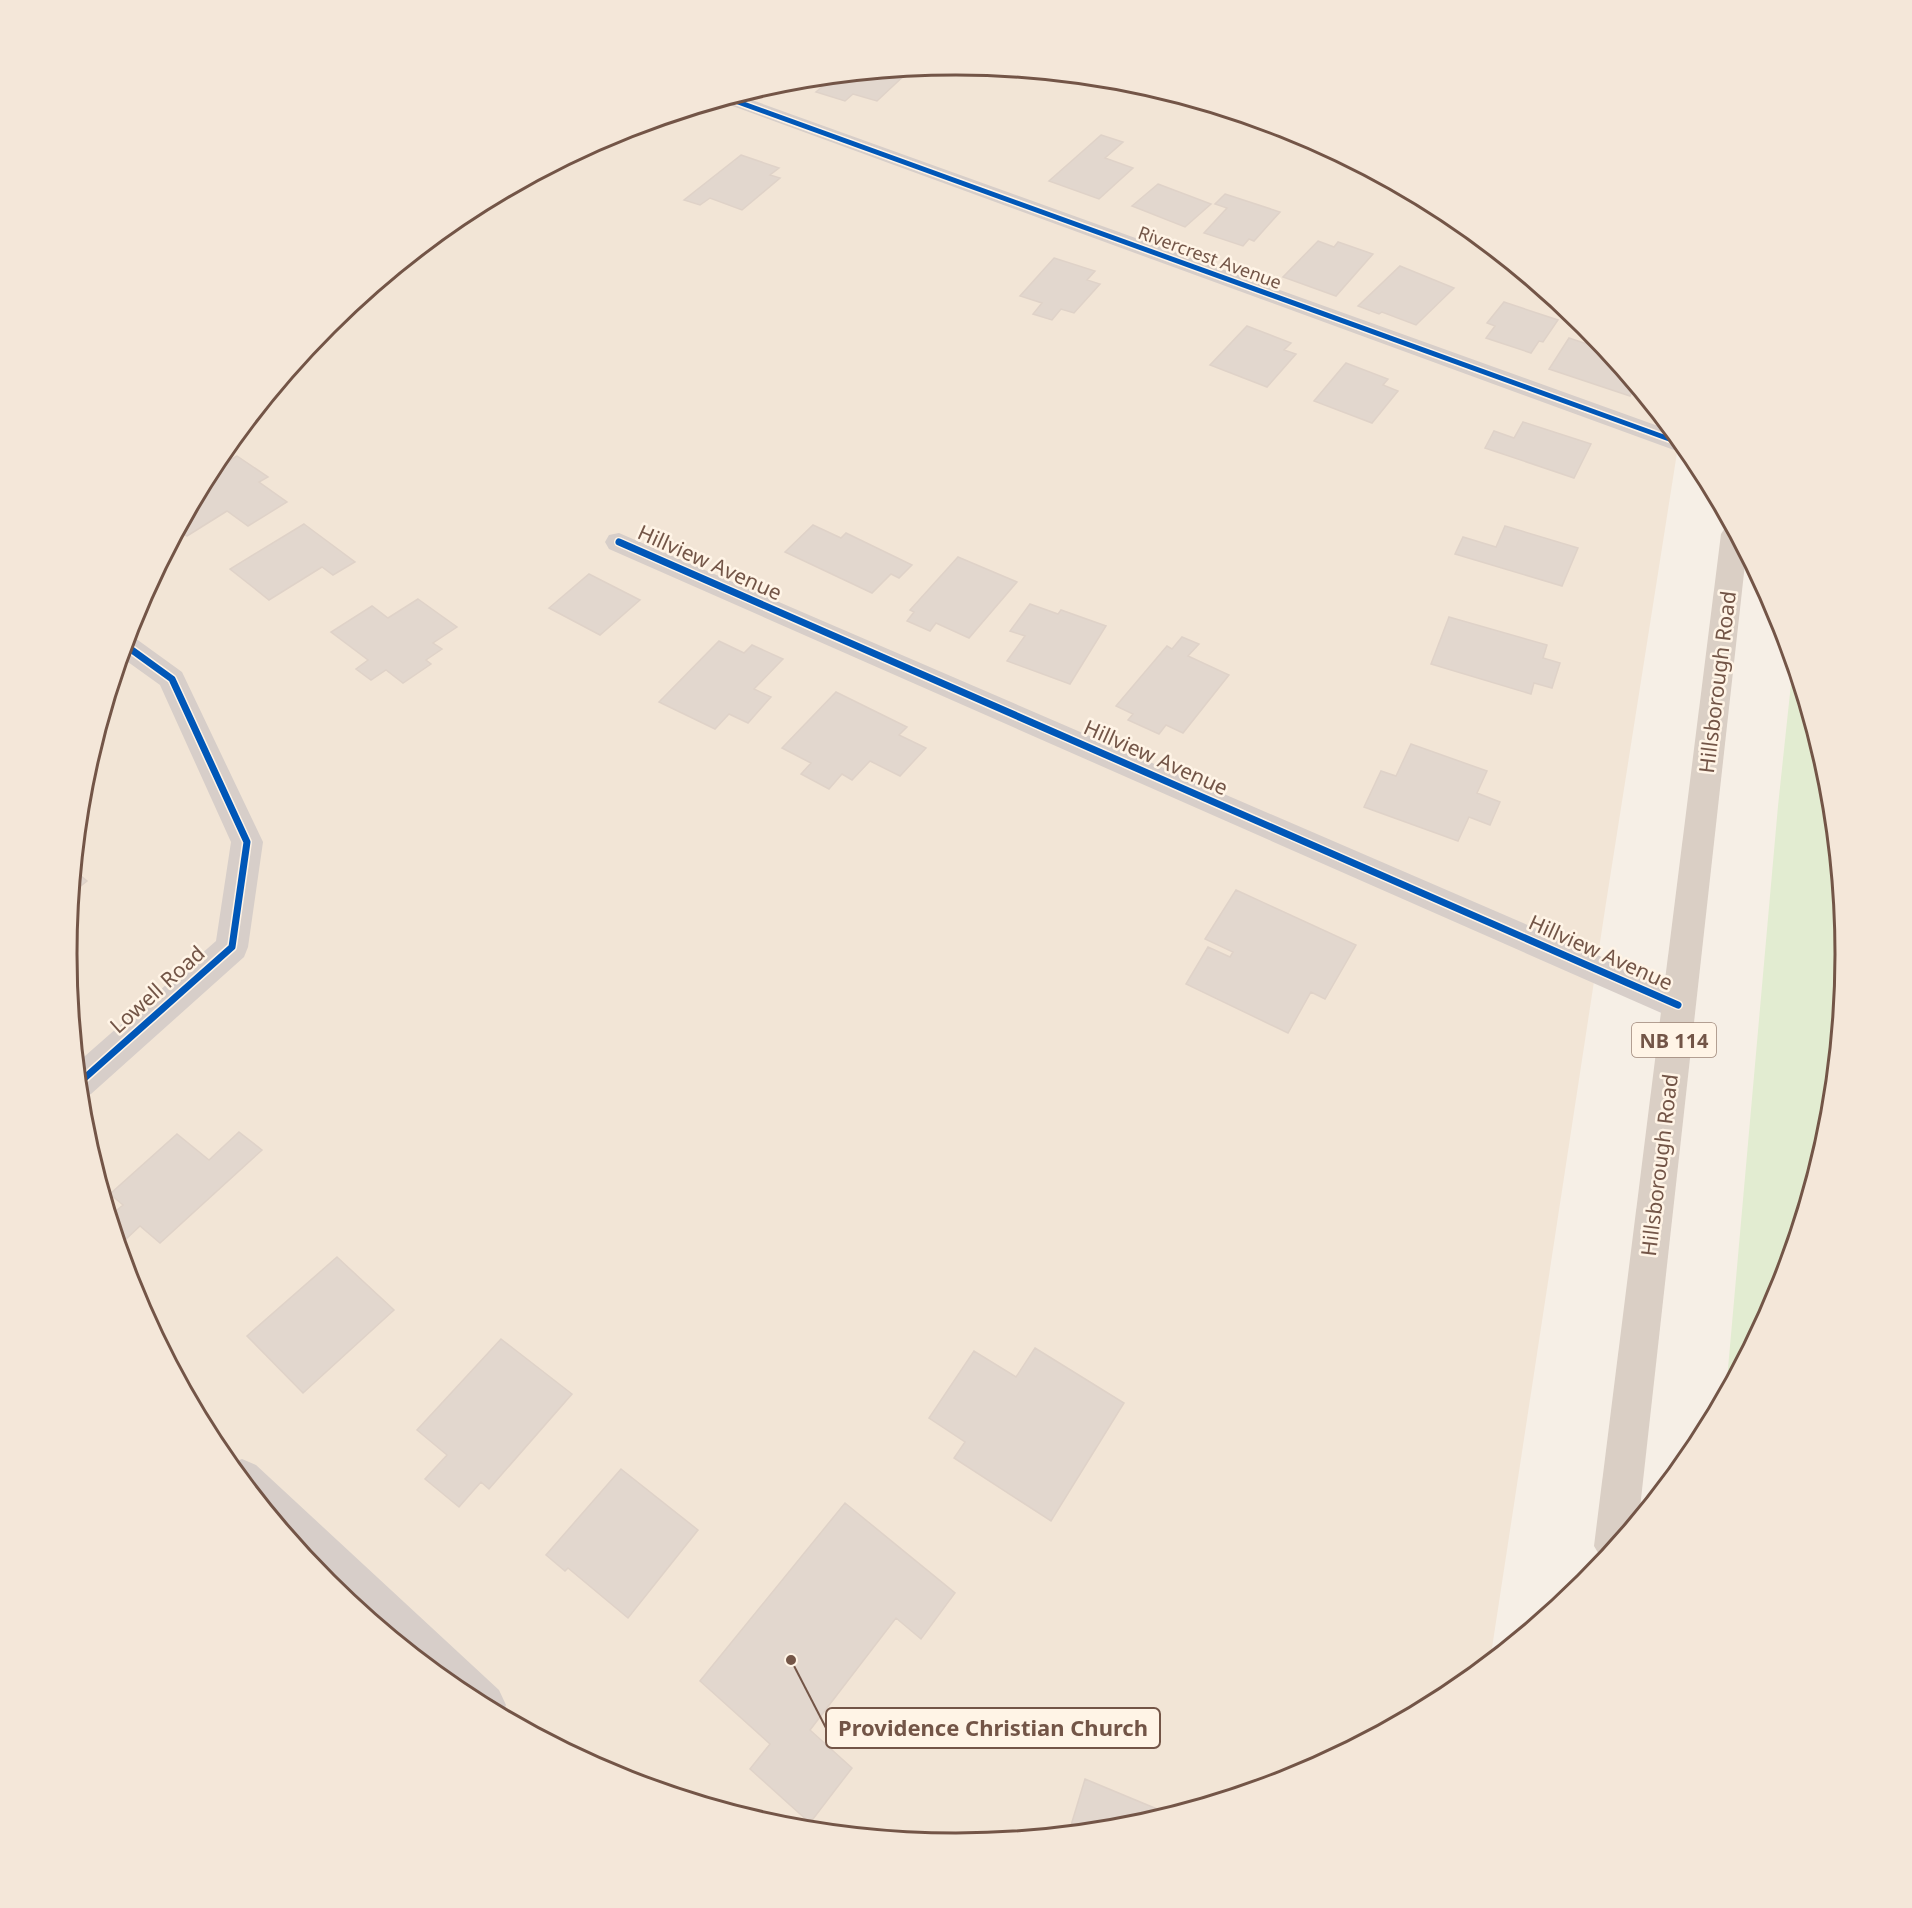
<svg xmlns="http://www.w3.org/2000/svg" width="1912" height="1908" viewBox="0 0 1912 1908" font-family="'Noto Sans',sans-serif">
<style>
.residential{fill:#f2e5d6}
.green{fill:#e2ecd1}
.building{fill:#e2d7ce;stroke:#dfd2c8;stroke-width:1.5}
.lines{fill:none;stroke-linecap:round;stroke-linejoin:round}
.minor{fill:#d7cec9;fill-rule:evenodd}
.primary{fill:#dacfc5;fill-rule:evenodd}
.cycleway-far1-casing{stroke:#fff4e6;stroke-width:8}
.cycleway-casing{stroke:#fff4e6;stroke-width:10}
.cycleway-far1{stroke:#0057b8;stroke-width:5}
.cycleway{stroke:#0057b8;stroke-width:7}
.labels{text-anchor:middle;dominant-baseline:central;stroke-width:5;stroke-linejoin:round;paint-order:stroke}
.far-street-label{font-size:18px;fill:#735547;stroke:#fff4e6}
.shield{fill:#fff4e6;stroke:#9d8577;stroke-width:1.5}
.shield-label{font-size:20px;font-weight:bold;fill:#735547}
.street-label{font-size:21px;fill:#735547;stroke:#fff4e6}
.rim{fill:none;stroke:#735547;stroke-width:3}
.leader{fill:none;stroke:#735547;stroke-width:2}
.callout-dot{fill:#735547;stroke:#fff4e6;stroke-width:2}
.callout{fill:#fff4e6;stroke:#735547;stroke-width:2}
.callout-label{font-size:22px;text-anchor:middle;font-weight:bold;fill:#735547}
</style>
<rect width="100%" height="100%" fill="#f6efe6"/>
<!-- residential -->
<path class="residential" d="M 956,65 L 1130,82 L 1297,132 L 1450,215 L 1585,325 L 1679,440 L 1606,903 L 1490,1661 L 1450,1694 L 1296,1776 L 1129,1826 L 956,1843 L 782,1826 L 615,1776 L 462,1693 L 327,1583 L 216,1448 L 134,1294 L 84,1127 L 67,954 L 84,780 L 134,613 L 217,460 L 327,325 L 462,214 L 616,132 L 783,82 Z"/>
<!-- green -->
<path class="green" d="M 1793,665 L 1828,781 L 1845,954 L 1828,1128 L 1778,1295 L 1726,1391 L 1778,806 Z"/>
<!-- building -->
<path class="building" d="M 900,70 L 908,72 L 877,101 L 853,94 L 845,101 L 816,92 L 835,76 Z
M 1101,135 L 1123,142 L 1105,158 L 1133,168 L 1099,199 L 1049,181 Z
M 741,155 L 779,168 L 770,175 L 780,178 L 742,210 L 710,198 L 700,205 L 684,200 Z
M 1158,184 L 1211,204 L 1185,227 L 1132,206 Z
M 1225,194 L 1280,212 L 1254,241 L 1249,239 L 1243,246 L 1204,233 L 1227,208 L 1215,204 Z
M 1318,241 L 1334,247 L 1338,242 L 1373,254 L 1336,296 L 1283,277 Z
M 1054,258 L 1095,271 L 1087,280 L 1100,284 L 1074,313 L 1061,309 L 1052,320 L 1033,314 L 1042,303 L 1020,296 Z
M 1400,266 L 1454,288 L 1416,325 L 1382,312 L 1379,314 L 1358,306 Z
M 1504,302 L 1558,320 L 1543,342 L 1539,341 L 1531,353 L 1486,338 L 1495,326 L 1487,323 Z
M 1247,326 L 1291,343 L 1284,350 L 1296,354 L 1267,387 L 1210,365 Z
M 1569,338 L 1605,350 L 1635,386 L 1630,396 L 1549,369 Z
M 1346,363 L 1388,379 L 1383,385 L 1398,391 L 1372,423 L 1314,401 Z
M 1523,422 L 1591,444 L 1574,478 L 1485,448 L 1494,431 L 1514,438 Z
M 237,456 L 268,477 L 259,482 L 287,502 L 248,526 L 227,511 L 187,536 L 179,530 L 210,472 Z
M 304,524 L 355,562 L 333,575 L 322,567 L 269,600 L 230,569 Z
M 813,525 L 841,538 L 846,533 L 912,565 L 899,578 L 891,574 L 872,593 L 785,552 Z
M 1505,526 L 1578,548 L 1562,586 L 1455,554 L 1463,537 L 1496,547 Z
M 958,557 L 1017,582 L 969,638 L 936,623 L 930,631 L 907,621 L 914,612 L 910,610 Z
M 589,574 L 640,600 L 600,635 L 549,608 Z
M 418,599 L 457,627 L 433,643 L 442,649 L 426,660 L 431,664 L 403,683 L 386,670 L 371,680 L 356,669 L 368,660 L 331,632 L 372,606 L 388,618 Z
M 1030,604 L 1058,614 L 1061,610 L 1106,626 L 1070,684 L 1007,661 L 1025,636 L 1010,631 Z
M 1449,617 L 1547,645 L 1543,658 L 1560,663 L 1552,688 L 1534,683 L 1531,694 L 1431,664 Z
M 1182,637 L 1199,644 L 1188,656 L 1229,675 L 1183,733 L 1166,725 L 1159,734 L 1128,720 L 1133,714 L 1116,706 L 1167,646 L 1172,649 Z
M 719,641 L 744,653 L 752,645 L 783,659 L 754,689 L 771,697 L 748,723 L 729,714 L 715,729 L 659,702 Z
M 836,692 L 907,727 L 899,735 L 926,748 L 900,776 L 870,761 L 852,780 L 842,774 L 829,789 L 801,774 L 811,763 L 782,748 Z
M 1411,744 L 1487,771 L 1477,793 L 1500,802 L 1490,825 L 1469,817 L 1458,841 L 1364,807 L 1381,771 L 1396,776 Z
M 75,871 L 87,881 L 73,892 Z
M 1236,890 L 1356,945 L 1325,999 L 1311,992 L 1288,1033 L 1186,984 L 1208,947 L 1230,957 L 1233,952 L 1205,939 Z
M 239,1132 L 262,1150 L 160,1243 L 140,1226 L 125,1240 L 115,1232 L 110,1216 L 123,1205 L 110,1194 L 177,1134 L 209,1160 Z
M 337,1257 L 394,1310 L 303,1393 L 247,1336 Z
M 501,1339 L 572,1394 L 489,1489 L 481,1482 L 459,1507 L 425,1479 L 447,1455 L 417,1430 Z
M 1035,1348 L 1124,1403 L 1051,1521 L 954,1458 L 965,1442 L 929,1418 L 974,1351 L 1016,1377 Z
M 621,1469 L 698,1530 L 628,1618 L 568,1568 L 565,1571 L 546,1555 Z
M 845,1503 L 955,1593 L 921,1639 L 896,1618 L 810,1730 L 852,1768 L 810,1823 L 750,1769 L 770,1744 L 700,1681 Z
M 1085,1779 L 1169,1814 L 1129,1826 L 1069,1832 Z"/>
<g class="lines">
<!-- minor -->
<path class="minor" d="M 738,95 L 1672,431 L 1688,451 L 1674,450 L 719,101 Z
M 619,533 L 1690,995 L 1695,1005 L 1690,1015 L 1678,1019 L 1666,1015 L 609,549 L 605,542 L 609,535 Z
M 128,636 L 135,638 L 182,672 L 263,842 L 248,947 L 244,957 L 91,1094 L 81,1097 L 77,1063 L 216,941 L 231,842 L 160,685 L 121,657 Z
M 242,1459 L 256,1465 L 499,1690 L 506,1705 L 502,1715 L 462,1693 L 327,1583 L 229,1464 Z"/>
<!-- primary -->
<path class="primary" d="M 1731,526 L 1746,555 L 1639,1517 L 1603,1561 L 1594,1546 L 1721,534 L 1725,528 Z"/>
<!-- cycleway-far1 casing -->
<g class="cycleway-far1-casing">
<path id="cycleway-far1" d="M 727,98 L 1683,444"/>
</g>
<!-- cycleway casing -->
<g class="cycleway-casing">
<path id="cycleway" d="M 619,542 L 1678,1005
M 79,1083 L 232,947 L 247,842 L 172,679 L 125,645"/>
</g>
<!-- cycleway-far1 -->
<use href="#cycleway-far1" class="cycleway-far1"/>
<!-- cycleway -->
<use href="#cycleway" class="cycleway"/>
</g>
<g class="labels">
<!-- far-street labels -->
<g class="far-street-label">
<text transform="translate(1210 257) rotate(20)">Rivercrest Avenue</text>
</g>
<!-- shield labels -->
<rect class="shield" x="1632" y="1023" width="84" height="34" rx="4.5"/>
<g class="shield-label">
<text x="1674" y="1040">NB 114</text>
</g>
<!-- street labels -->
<g class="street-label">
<text transform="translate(710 562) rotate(24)">Hillview Avenue</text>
<text transform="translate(1717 682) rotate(-83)">Hillsborough Road</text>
<text transform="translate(1156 757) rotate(24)">Hillview Avenue</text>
<text transform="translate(1601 952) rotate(24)">Hillview Avenue</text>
<text transform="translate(157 989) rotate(-42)">Lowell Road</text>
<text transform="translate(1659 1165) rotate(-83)">Hillsborough Road</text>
</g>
</g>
<!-- crop -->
<path d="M0 0H1912V1908H0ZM77 954a879 879 0 1 1 1758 0a879 879 0 1 1-1758 0Z" fill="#f4e7d9" fill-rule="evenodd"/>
<path class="rim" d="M77 954a879 879 0 1 1 1758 0a879 879 0 1 1-1758 0Z"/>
<!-- callouts -->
<path class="leader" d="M791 1660L826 1728"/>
<circle class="callout-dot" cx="791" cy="1660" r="6"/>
<rect class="callout" x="826" y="1708" width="334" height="40" rx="6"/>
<g class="callout-label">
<text x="993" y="1736">Providence Christian Church</text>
</g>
</svg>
